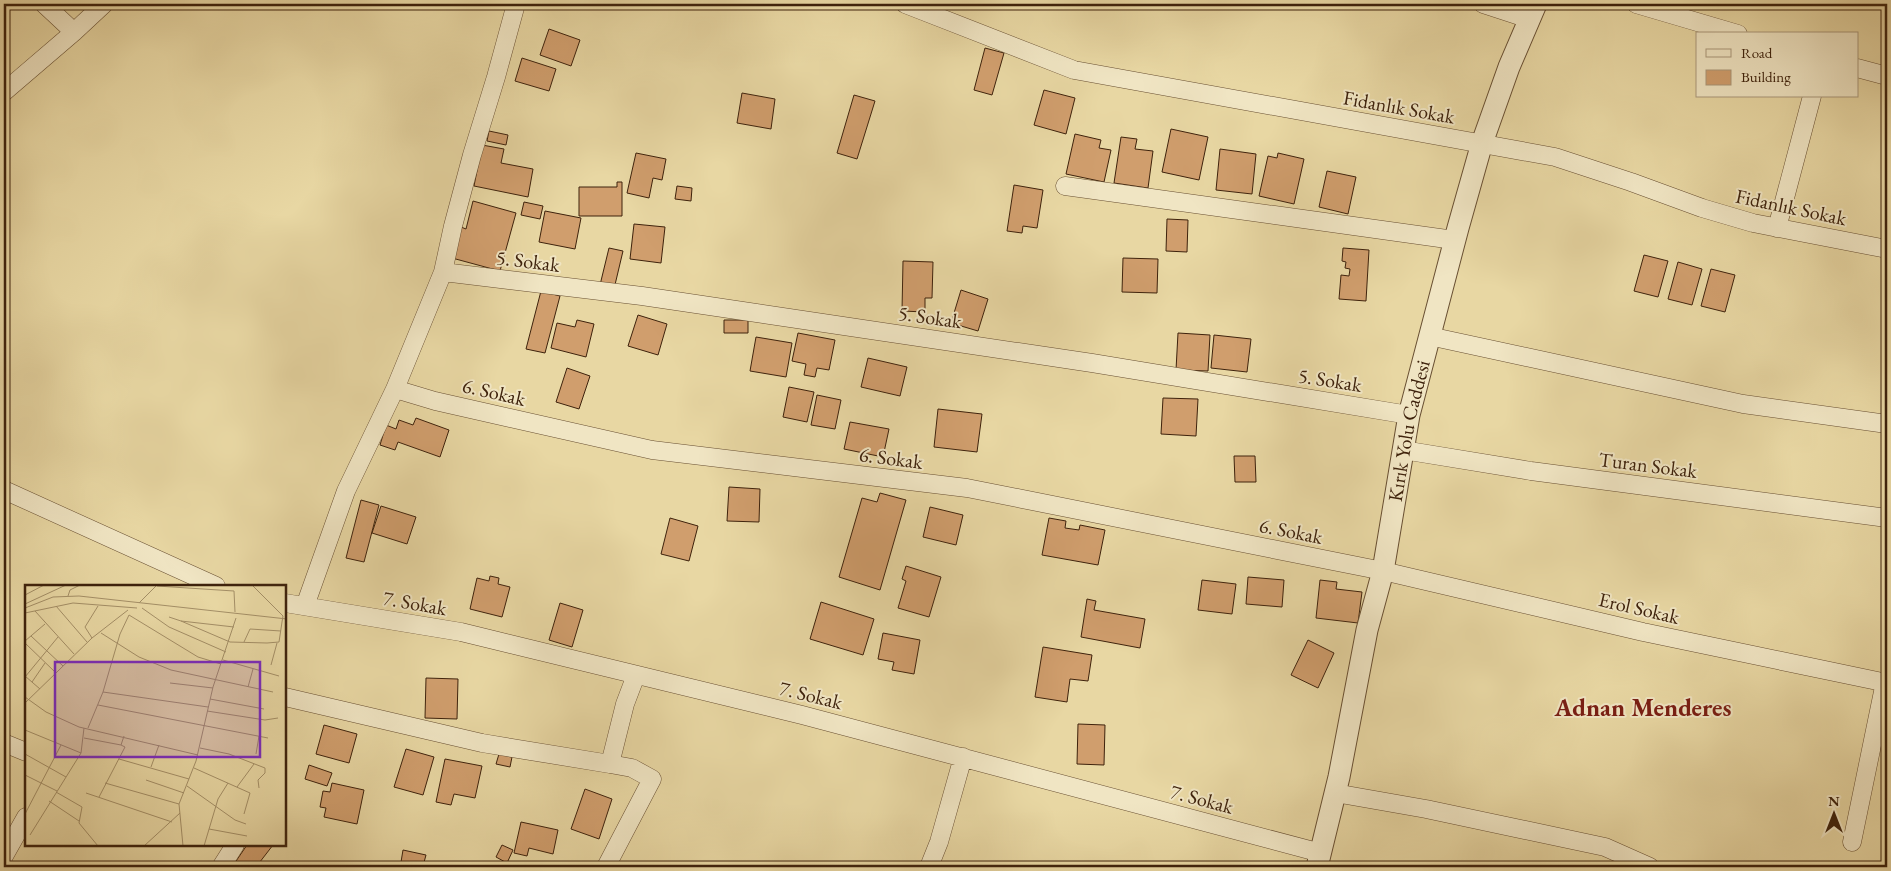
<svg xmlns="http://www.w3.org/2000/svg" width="1891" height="871" viewBox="0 0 1891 871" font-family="'EB Garamond',serif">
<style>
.building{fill:#d09e6d;stroke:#3e220c}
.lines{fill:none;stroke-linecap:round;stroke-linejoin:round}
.minor-casing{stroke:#684f32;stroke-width:19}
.tertiary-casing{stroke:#684f32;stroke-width:23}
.minor{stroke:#f0e5c3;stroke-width:18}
.tertiary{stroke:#f0e5c3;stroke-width:21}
.labels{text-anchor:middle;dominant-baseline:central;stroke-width:4;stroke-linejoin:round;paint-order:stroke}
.street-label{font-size:20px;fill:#3e220c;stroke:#f0e5c3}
.district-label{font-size:25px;font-weight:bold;fill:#7a1f14;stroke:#f0e5c3}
.inset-road{fill:none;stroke:#a48f67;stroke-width:1}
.view{fill:#7b2cbf;fill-opacity:0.15;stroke:#7b2cbf;stroke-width:2.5}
.inset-edge{fill:none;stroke:#3e220c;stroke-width:2.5}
</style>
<rect width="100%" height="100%" fill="#e8d7a3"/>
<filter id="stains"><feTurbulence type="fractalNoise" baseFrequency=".004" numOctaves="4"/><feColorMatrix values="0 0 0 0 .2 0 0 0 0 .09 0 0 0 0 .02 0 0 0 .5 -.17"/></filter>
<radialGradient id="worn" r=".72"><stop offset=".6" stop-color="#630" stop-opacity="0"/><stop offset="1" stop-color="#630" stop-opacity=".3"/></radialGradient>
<!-- building -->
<path class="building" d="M 549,29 L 580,40 L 571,66 L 540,55 Z
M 985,48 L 1004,53 L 992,95 L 974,90 Z
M 522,58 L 556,69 L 549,91 L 515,81 Z
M 1044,90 L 1075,98 L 1066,134 L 1034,125 Z
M 742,93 L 775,99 L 771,129 L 737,123 Z
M 854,95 L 875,101 L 857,159 L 837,153 Z
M 1171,129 L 1208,137 L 1199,180 L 1162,172 Z
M 489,131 L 508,135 L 506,145 L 487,141 Z
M 1075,134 L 1101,140 L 1099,148 L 1111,150 L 1104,182 L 1066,174 Z
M 1121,137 L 1137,139 L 1135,149 L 1153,151 L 1148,188 L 1114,183 Z
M 482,145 L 504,149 L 501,163 L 533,169 L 528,197 L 474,186 Z
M 1220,149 L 1256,154 L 1252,194 L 1216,190 Z
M 636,153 L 666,159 L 662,180 L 653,178 L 649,198 L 627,193 Z
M 1278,153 L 1304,159 L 1294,204 L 1259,196 L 1268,156 L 1277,158 Z
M 1327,171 L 1356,177 L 1348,214 L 1319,207 Z
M 617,182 L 622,182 L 622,216 L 579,216 L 579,187 L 617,187 Z
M 1014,185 L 1043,190 L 1037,228 L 1023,226 L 1022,233 L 1007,231 Z
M 677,186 L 692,188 L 691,201 L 675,199 Z
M 473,201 L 516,213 L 500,271 L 452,258 L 461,227 L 466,229 Z
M 524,202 L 543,206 L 540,219 L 521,215 Z
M 545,211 L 581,218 L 575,249 L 539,242 Z
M 1167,219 L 1188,220 L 1187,252 L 1166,251 Z
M 634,224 L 665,227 L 661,263 L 630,259 Z
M 609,248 L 623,251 L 614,289 L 600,285 Z
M 1343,248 L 1369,250 L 1366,301 L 1339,299 L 1341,275 L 1349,276 L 1350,269 L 1345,268 L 1346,262 L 1342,261 Z
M 1644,255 L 1668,261 L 1658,297 L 1634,291 Z
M 1123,258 L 1158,259 L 1157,293 L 1122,292 Z
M 903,261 L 933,262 L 932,298 L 925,298 L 925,312 L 902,311 Z
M 1678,262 L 1702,269 L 1692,305 L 1668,299 Z
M 1711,269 L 1735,275 L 1725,312 L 1701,306 Z
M 961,290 L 988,299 L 978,331 L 951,323 Z
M 541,291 L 560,296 L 545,353 L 526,349 Z
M 638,315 L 667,324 L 658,355 L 628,346 Z
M 577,320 L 594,324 L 586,357 L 551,348 L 557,323 L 575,327 Z
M 724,320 L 748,320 L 748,333 L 724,333 Z
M 798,333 L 835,340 L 829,370 L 817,368 L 815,377 L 804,375 L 806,364 L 792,361 Z
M 1178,333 L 1210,335 L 1208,371 L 1176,370 Z
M 1214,335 L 1251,339 L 1247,372 L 1211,368 Z
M 756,337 L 792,343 L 786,377 L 750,371 Z
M 868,358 L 907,367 L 900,396 L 861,387 Z
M 567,368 L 590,376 L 579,409 L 556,402 Z
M 789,387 L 814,392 L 807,422 L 783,417 Z
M 817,395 L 841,400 L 835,429 L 811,425 Z
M 1163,398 L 1198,399 L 1196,436 L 1161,434 Z
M 938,409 L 982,414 L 977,452 L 934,447 Z
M 416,418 L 449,430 L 440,457 L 398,442 L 395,450 L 380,445 L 386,425 L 396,429 L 399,420 L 413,425 Z
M 850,422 L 889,429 L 883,457 L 844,449 Z
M 1234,456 L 1255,456 L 1256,482 L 1235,482 Z
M 729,487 L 760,489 L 759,522 L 727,521 Z
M 880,493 L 906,500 L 880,590 L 839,577 L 862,498 L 877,502 Z
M 361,500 L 379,505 L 364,562 L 346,558 Z
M 381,506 L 416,517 L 407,544 L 372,533 Z
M 930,507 L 963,515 L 956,545 L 923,537 Z
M 670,518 L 698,526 L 689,561 L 661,554 Z
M 1049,518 L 1066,521 L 1065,528 L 1079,530 L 1080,525 L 1105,530 L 1098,565 L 1042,555 Z
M 906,566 L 941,577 L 929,617 L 898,608 L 906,581 L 902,579 Z
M 490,576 L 499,578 L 498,584 L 510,587 L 502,617 L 470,609 L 477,578 L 489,581 Z
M 1248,577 L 1284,580 L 1282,607 L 1246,604 Z
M 1202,580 L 1236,584 L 1232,614 L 1198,610 Z
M 1320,580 L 1337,582 L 1336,589 L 1362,592 L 1358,623 L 1316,618 Z
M 1087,599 L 1096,601 L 1094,610 L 1145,619 L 1140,648 L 1081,637 Z
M 821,602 L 874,619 L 863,655 L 810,639 Z
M 560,603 L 583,610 L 572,647 L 549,640 Z
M 883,633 L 920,640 L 914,674 L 892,670 L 894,662 L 878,659 Z
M 1308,640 L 1334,653 L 1318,688 L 1291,675 Z
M 1043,647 L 1092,655 L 1088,681 L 1070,679 L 1067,702 L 1035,697 Z
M 426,678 L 458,679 L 457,719 L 425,718 Z
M 1078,724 L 1105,725 L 1104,765 L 1077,764 Z
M 324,725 L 357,734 L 349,763 L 316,754 Z
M 406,749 L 434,757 L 423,795 L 394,787 Z
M 499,754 L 512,757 L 510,767 L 496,764 Z
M 445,759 L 482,766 L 475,798 L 454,794 L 451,805 L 436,802 Z
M 309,765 L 332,773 L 327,786 L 305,779 Z
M 332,783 L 364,790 L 357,824 L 324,817 L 326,808 L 320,807 L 323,791 L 330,792 Z
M 585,789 L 612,799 L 599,839 L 571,829 Z
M 521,822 L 558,830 L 553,854 L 529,848 L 527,856 L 514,853 Z
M 247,845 L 273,845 L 256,867 L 238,867 L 234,864 Z
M 502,845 L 513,850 L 507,863 L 496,857 Z
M 403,850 L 426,855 L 423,866 L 401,862 Z"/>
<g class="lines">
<!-- minor casing -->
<g class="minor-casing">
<path id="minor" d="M 44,4 L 74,32
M 905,4 L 1074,70 L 1555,157 L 1631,182 L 1702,208 L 1753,223 L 1887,249
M 1483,4 L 1529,19
M 1636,4 L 1738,34
M 1857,68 L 1887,76
M 4,92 L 74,32 L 104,4
M 1065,186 L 1454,240
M 1777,228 L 1812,96
M 443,272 L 642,296 L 1092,363 L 1409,415
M 1429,336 L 1743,404 L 1887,424
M 395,389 L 435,401 L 652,450 L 967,488 L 1383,571 L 1643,632 L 1887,683
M 1403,450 L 1531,471 L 1887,518
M 4,490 L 216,586
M 285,603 L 461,632 L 802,715 L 1321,853
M 305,606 L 346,491 L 395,389 L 443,272 L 453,226 L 472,155 L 496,77 L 516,4
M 285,697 L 482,743 L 610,764
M 4,743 L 26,752
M 1335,793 L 1426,809 L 1605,847 L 1650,867
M 1852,842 L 1885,682
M 4,856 L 26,817
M 221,867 L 235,845
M 606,867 L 652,779 L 632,768 L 610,764 L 625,704 L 636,675
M 929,867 L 939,842 L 963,757"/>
</g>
<!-- tertiary casing -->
<g class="tertiary-casing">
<g id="tertiary">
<path id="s1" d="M 1317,867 L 1339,777 L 1367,630 L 1383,571 L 1409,415 L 1458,228 L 1482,143 L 1509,67 L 1536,4"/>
</g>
</g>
<!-- minor -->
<use href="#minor" class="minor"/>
<!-- tertiary -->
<use href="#tertiary" class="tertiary"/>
</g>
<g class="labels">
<!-- street labels -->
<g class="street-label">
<text transform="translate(1399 107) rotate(10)">Fidanlık Sokak</text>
<text transform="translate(1791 207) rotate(12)">Fidanlık Sokak</text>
<text transform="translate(528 261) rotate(7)">5. Sokak</text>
<text transform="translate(930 317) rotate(8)">5. Sokak</text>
<text transform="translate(1330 380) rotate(9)">5. Sokak</text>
<text transform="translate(494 392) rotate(13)">6. Sokak</text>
<text stroke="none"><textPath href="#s1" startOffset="446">Kırık Yolu Caddesi</textPath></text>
<text transform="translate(891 458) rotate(7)">6. Sokak</text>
<text transform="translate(1648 465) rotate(7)">Turan Sokak</text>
<text transform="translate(1291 531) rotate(11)">6. Sokak</text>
<text transform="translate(415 603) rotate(10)">7. Sokak</text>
<text transform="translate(1639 608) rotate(13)">Erol Sokak</text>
<text transform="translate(811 695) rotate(14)">7. Sokak</text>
<text transform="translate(1202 799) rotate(15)">7. Sokak</text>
</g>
<!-- district labels -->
<g class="district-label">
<text x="1643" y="707">Adnan Menderes</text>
</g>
</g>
<!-- overview -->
<g transform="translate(25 585)">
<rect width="261" height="261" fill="#e8d7a3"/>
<path class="inset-road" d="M 227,0 L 258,31 L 257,37M 132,1 L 209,6 L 210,27M 0,10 L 19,0M 43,11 L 45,5 L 55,0M 114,18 L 132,0M 0,19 L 41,0M 31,21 L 62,57M 0,23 L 28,12 L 54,11 L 262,34M 117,23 L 144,42 L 201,67M 10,26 L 49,69M 0,28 L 48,18 L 112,23M 104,30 L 173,72 L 196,79M 144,32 L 156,36 L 209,42M 156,36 L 205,57 L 242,58 L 254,57 L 257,37M 76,48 L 114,72 L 146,85 L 248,107M 6,51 L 38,81M 67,53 L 60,42 L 73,21M 0,56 L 20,39M 219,57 L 225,44 L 256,46M 0,58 L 30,87M 198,75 L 254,91M 246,80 L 252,58M 0,91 L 15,104M 0,92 L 33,52M 7,97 L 20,78M 145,98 L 188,103M 223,102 L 228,84M 78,107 L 183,122M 0,112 L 21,127 L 54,142 L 173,170M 185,114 L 239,124M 0,118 L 67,53 L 103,25M 73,120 L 243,153M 182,126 L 240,135 L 253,133M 63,143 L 78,107 L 95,49 L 104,30M 0,145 L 56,168M 59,153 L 96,160M 175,163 L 204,169 L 240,183 L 240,188 L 233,195 L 234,203M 0,169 L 41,192M 231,169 L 234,151M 94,174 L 164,194M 126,182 L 134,160M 169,183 L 225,208 L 219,229M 0,190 L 32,206M 121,195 L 159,208M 80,198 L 154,219M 162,201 L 210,235 L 221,239M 212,202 L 229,179M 31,207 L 57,222 L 54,238 L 73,261M 61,208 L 147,237M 74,212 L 100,162 L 96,160 L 99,151M 24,216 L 54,236M 0,229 L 36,160M 184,244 L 222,251M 5,250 L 56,168 L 59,143M 119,261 L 155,228M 158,261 L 154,219 L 171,176 L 188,102 L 211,33M 179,261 L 193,214 L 203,198"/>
<path class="view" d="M 30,77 L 235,77 L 235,172 L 30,172 Z"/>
<rect width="261" height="261" class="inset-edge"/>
</g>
<!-- margin -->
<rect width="1891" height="871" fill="none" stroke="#e8d7a3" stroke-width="20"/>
<rect x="5" y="5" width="1881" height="861" fill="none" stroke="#3e220c" stroke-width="2.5"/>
<rect x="10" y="10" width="1871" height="851" fill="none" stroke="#3e220c"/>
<!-- legend -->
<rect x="1696" y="32" width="162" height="65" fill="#f0e5c3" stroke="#a9977a"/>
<rect x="1706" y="49" width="25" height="8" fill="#f0e5c3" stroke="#a9977a"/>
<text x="1741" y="58" font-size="15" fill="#3e220c">Road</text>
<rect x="1706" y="70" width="25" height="15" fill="#d09e6d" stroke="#a9977a"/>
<text x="1741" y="82" font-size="15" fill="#3e220c">Building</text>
<!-- north arrow -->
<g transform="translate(1834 814)" stroke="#f0e5c3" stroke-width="4" paint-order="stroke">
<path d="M0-4L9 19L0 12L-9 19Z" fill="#3e220c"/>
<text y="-8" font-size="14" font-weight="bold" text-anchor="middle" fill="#3e220c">N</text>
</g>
<rect width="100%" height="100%" filter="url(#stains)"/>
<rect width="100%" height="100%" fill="url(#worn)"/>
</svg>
